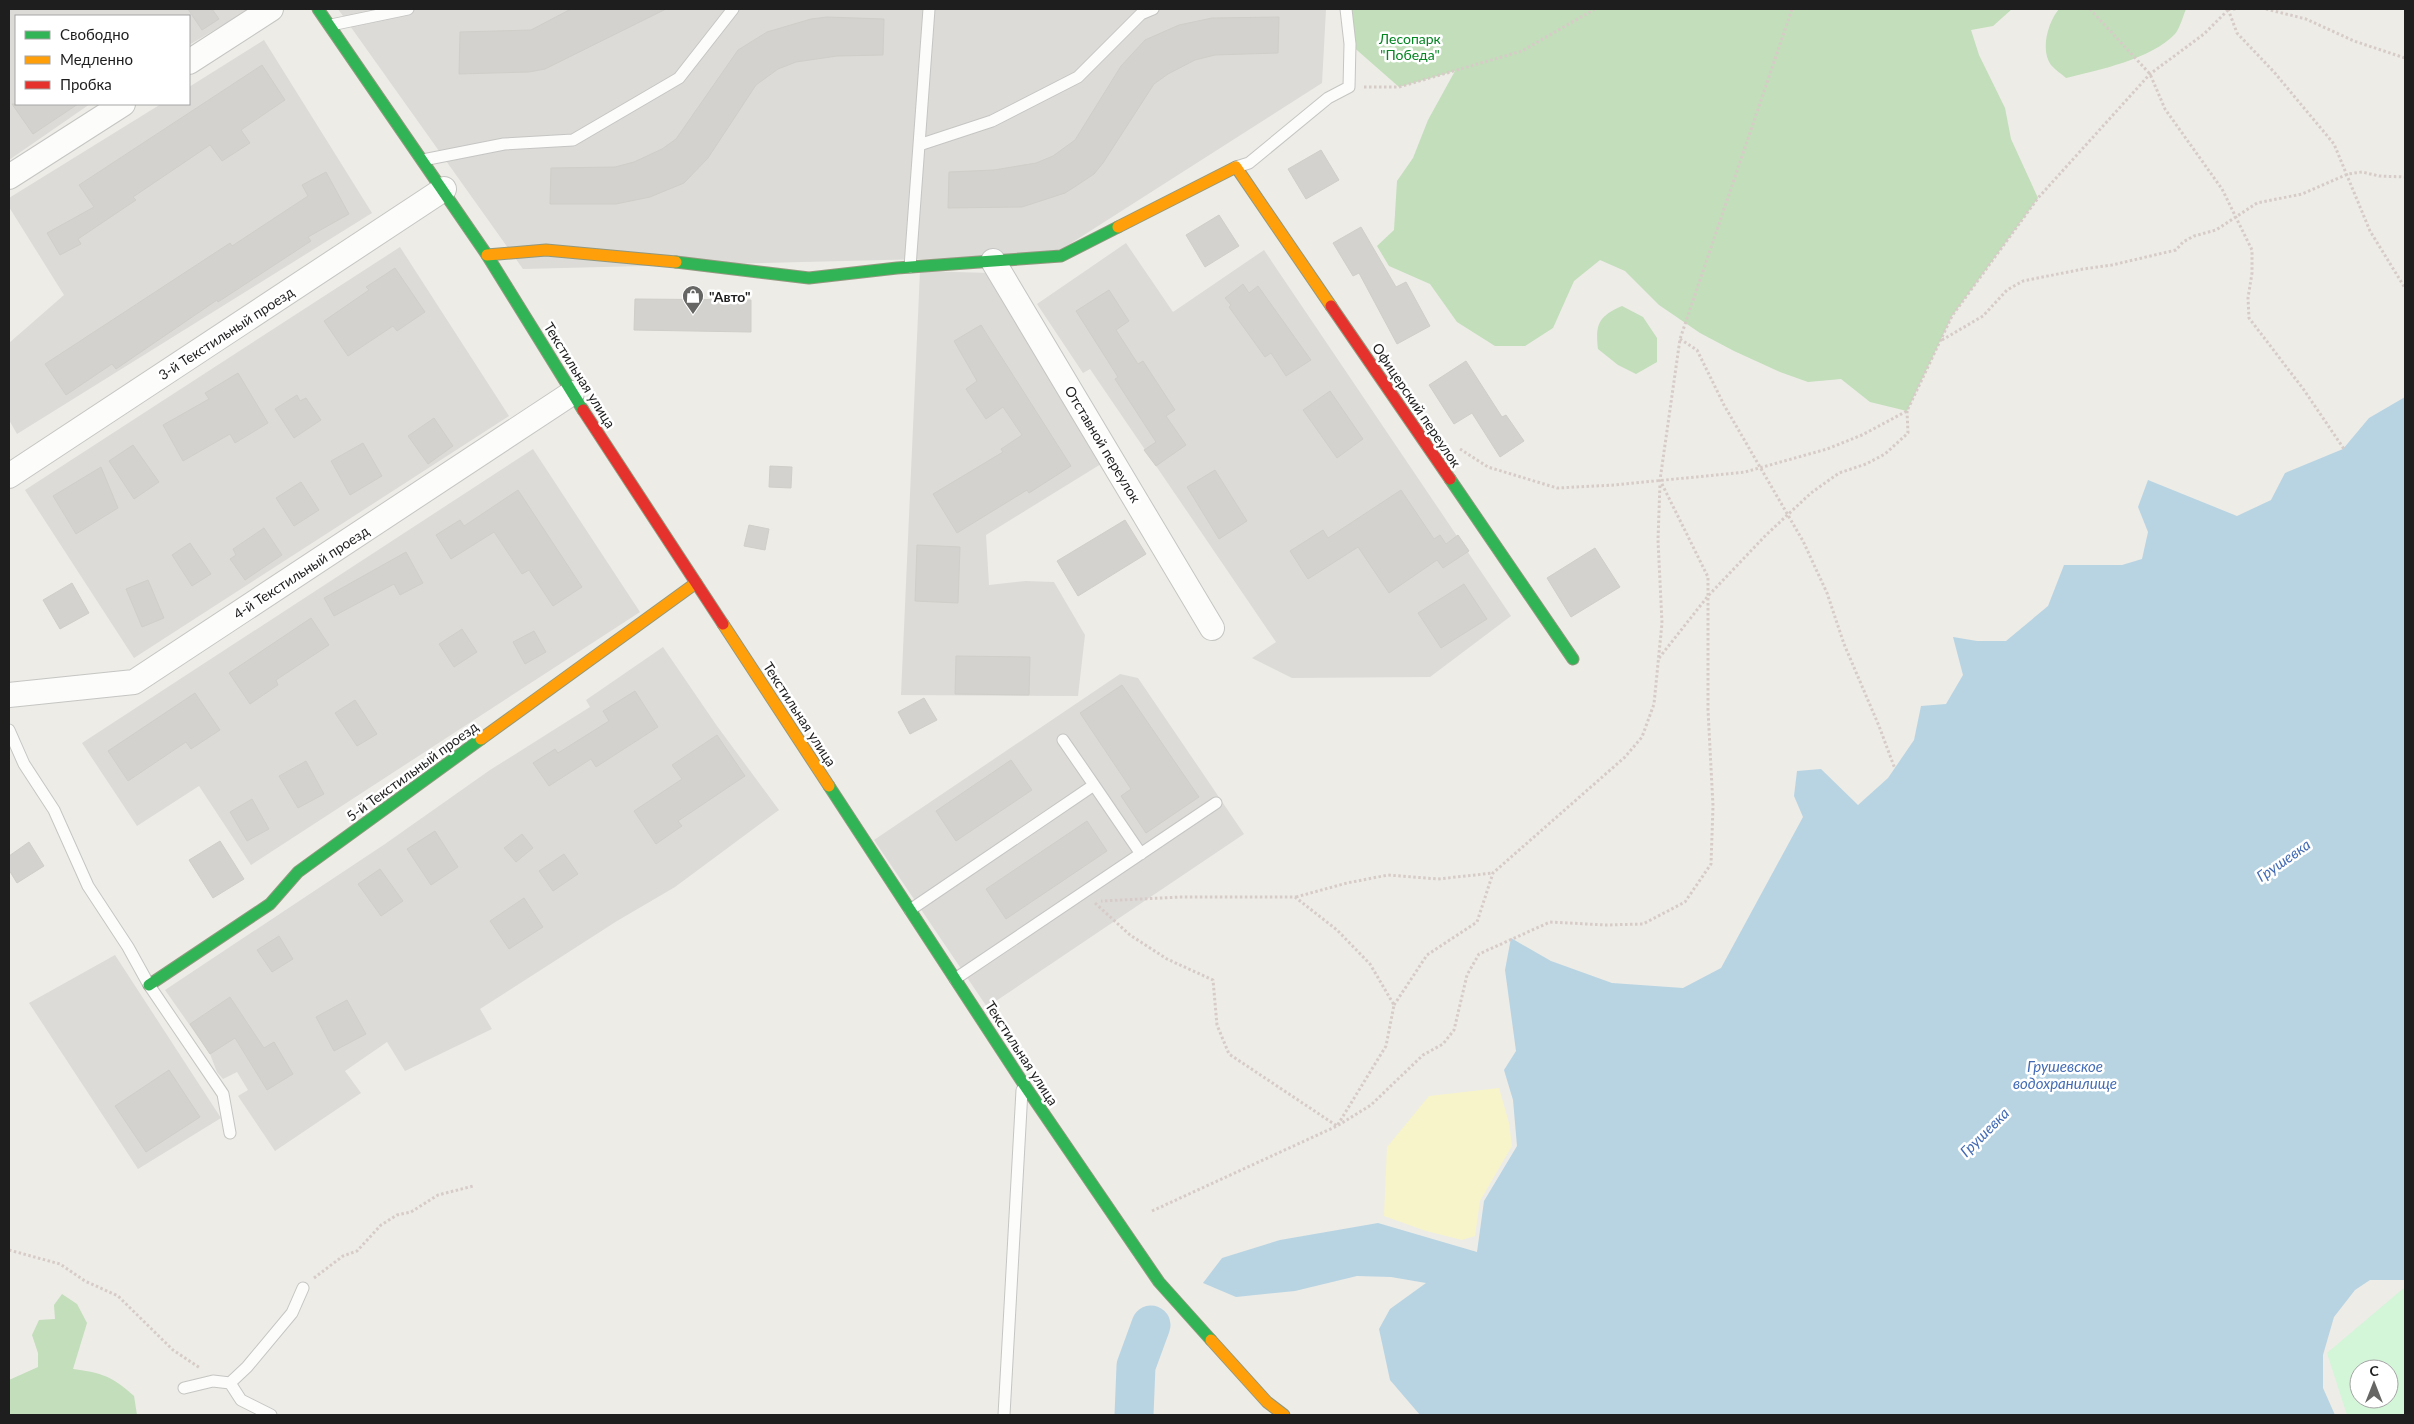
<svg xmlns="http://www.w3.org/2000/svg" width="2414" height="1424" viewBox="0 0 2414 1424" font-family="Lato,sans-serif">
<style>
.residential{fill:#dcdbd8}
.forest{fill:#c2deba}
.sand{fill:#f7f4ca}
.park{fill:#d3f5d8;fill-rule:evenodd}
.water{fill:#b8d4e3}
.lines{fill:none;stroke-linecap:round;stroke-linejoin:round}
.river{stroke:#b8d4e3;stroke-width:39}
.building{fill:#d3d2ce;stroke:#d0cec8}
.lane-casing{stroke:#c5c5c3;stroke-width:13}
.street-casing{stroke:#c5c5c3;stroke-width:26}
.fast-casing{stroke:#92987e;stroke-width:13}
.slow-casing{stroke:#92987e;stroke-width:13}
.jam-casing{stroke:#92987e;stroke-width:13}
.path{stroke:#d7cbc7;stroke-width:3;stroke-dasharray:2.5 2.5;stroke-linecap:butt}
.lane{stroke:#fcfcfb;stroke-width:11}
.street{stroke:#fcfcfb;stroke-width:24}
.fast{stroke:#30b455;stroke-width:11}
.slow{stroke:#ff9f0a;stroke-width:11}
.jam{stroke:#e5322d;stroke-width:11}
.labels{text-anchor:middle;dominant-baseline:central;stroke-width:5;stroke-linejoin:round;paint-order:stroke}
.park-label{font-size:14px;fill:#048522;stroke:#fff}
.poi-label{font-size:14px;font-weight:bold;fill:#1e1e1e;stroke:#fff;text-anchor:start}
.street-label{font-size:14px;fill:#1e1e1e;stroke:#fff}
.water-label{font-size:15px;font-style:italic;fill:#446cb5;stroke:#fff}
</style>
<rect width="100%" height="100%" fill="#edece7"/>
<!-- residential -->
<path class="residential" d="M 9,9 L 250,9 L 189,45 L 189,16 L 16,16 L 16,104 L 90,104 L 9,160 Z
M 338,9 L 1326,9 L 1322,83 L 1051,256 L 523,269 Z
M 264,40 L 372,213 L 17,434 L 9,420 L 9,343 L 64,295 L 9,207 L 9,198 L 161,104 L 189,104 L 189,87 Z
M 1126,243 L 1173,312 L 1264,250 L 1511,616 L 1430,677 L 1292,678 L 1252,658 L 1276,642 L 1090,369 L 1083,373 L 1037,304 Z
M 400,247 L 509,416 L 134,658 L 25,490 Z
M 920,271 L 990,273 L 1026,340 L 1101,464 L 986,535 L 989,585 L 1026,581 L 1054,582 L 1085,635 L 1078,696 L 901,695 Z
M 533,449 L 640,612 L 251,865 L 199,786 L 137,826 L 82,743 Z
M 663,647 L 717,726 L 779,810 L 675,887 L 617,921 L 480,1009 L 492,1029 L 405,1071 L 387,1042 L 345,1071 L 361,1093 L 275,1151 L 238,1096 L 248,1090 L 237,1072 L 223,1079 L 217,1072 L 210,1054 L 165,990 L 385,844 L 490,770 L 590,707 L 586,700 Z
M 1120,674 L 1138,678 L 1244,834 L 987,1007 L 874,840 Z
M 115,955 L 221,1118 L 138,1169 L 29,1003 Z"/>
<!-- forest -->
<path class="forest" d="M 1346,9 L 2012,9 L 1993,26 L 1971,30 L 1979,55 L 2005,108 L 2011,139 L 2038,198 L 1952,316 L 1907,411 L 1870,402 L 1841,379 L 1808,382 L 1780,372 L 1734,351 L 1700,333 L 1659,305 L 1625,271 L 1600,260 L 1574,281 L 1553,328 L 1525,346 L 1495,346 L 1457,322 L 1430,284 L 1389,266 L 1377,246 L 1394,230 L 1397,181 L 1413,158 L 1428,120 L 1455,71 L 1399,87 L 1350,44 Z
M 2059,9 L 2186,9 C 2183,16 2180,28 2175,34 C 2151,59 2099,70 2066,78 C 2062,74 2055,70 2051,65 C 2040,50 2048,22 2059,9 Z
M 1622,306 L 1643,317 L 1657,338 L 1657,362 L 1636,374 L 1618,365 L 1598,349 C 1595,324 1599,316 1622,306 Z
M 62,1294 L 77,1304 L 87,1323 L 73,1369 C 102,1373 112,1376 134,1396 L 137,1415 L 9,1415 L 9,1380 L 38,1367 L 38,1353 L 32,1335 L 39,1320 L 55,1319 L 54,1305 Z"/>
<!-- sand -->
<path class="sand" d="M 1499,1088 L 1509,1123 L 1512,1146 L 1480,1201 L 1475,1236 L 1462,1240 L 1426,1231 L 1384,1216 L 1387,1147 L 1429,1096 Z"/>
<!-- park -->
<path class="park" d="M 2405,1287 L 2405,1415 L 2347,1415 L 2327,1353 ZM 2359,1369 L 2389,1369 L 2389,1399 L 2359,1399 Z"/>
<!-- water -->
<path class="water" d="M 2405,397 L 2405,1280 L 2370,1280 L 2355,1290 L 2334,1317 L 2323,1355 L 2323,1388 L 2335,1415 L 1420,1415 L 1390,1380 L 1379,1329 L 1390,1309 L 1426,1283 L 1391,1277 L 1357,1276 L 1295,1291 L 1236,1297 L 1203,1283 L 1222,1258 L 1280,1240 L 1378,1223 L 1477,1252 L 1484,1201 L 1517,1146 L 1513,1100 L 1504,1070 L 1516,1051 L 1505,970 L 1511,938 L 1551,961 L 1612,983 L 1683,988 L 1721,968 L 1803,817 L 1794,796 L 1797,771 L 1821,769 L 1858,805 L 1888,778 L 1914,740 L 1921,706 L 1946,704 L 1963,675 L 1953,637 L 1977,641 L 2006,641 L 2048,606 L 2064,565 L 2122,565 L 2142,559 L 2148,532 L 2138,507 L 2148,480 L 2237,516 L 2271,500 L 2285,473 L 2343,449 L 2369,418 Z"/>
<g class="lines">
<!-- river -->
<path class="river" d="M 1134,1415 L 1136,1366 L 1151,1325"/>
</g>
<!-- building -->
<path class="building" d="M 188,9 L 212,9 L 219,19 L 202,30 Z
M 571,9 L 666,9 L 545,69 L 529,72 L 459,74 L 460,32 L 531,30 Z
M 827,17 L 884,19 L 883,55 L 837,56 L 796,62 L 778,69 L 756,85 L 708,158 L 684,183 L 650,197 L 616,204 L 550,204 L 551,168 L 615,167 L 634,162 L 662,149 L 676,139 L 738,50 L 767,32 L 811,19 Z
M 1279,17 L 1278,53 L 1215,55 L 1195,60 L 1168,74 L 1154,84 L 1103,163 L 1094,174 L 1076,186 L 1065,193 L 1022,207 L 948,208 L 949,172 L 994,170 L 1036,163 L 1053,156 L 1075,140 L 1121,66 L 1145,40 L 1179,25 L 1212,18 Z
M 262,65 L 285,100 L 241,130 L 250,143 L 222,161 L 210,145 L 133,197 L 136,200 L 78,239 L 81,244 L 60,255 L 47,233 L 94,207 L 79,185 Z
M 12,104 L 78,104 L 33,134 Z
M 1321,150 L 1339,180 L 1306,199 L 1288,169 Z
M 326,172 L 349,214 L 308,237 L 311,241 L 218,302 L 217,300 L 116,369 L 112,364 L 66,395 L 45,364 L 230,243 L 232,246 L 308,196 L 302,185 Z
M 1219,215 L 1239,246 L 1205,267 L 1186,235 Z
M 1361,227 L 1396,287 L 1406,282 L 1430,326 L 1397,344 L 1359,273 L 1353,276 L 1333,243 Z
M 395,268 L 425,312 L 397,331 L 393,326 L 348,356 L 324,321 L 369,290 L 366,287 Z
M 1243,284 L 1249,293 L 1258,286 L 1311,360 L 1286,376 L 1271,353 L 1265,357 L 1229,307 L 1231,305 L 1225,298 Z
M 1109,290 L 1129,321 L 1116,330 L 1138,364 L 1143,361 L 1175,410 L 1166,416 L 1186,445 L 1156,466 L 1144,450 L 1156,442 L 1115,379 L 1118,377 L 1076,311 Z
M 635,299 L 751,300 L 751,332 L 634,330 Z
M 981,325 L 1071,466 L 1029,493 L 1027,490 L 957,533 L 933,494 L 1003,452 L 1001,449 L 1022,435 L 1003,407 L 986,419 L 966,389 L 977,381 L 954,341 Z
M 1466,361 L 1502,417 L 1506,415 L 1524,441 L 1500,457 L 1472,413 L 1454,424 L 1429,385 Z
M 238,373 L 268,423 L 235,443 L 230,434 L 183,461 L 163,425 L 209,399 L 205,393 Z
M 1330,391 L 1363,439 L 1337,458 L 1303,410 Z
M 297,395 L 300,401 L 306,398 L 321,420 L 294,438 L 275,409 Z
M 434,418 L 453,446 L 428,464 L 408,436 Z
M 363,443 L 382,476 L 350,495 L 331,461 Z
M 133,445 L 159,482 L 134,499 L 109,461 Z
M 770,466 L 792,467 L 791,488 L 769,487 Z
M 101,467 L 118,508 L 76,534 L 53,496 Z
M 1215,470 L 1247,521 L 1219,539 L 1187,487 Z
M 301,482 L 319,510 L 294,526 L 276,498 Z
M 518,490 L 582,587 L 553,606 L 529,570 L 522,574 L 494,532 L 451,559 L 436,535 L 460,520 L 464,526 Z
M 1401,490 L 1434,539 L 1440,535 L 1446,544 L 1458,535 L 1469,551 L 1443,568 L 1437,560 L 1389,593 L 1358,547 L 1308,579 L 1290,551 L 1323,530 L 1328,538 Z
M 1125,520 L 1146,554 L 1078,596 L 1057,561 Z
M 749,525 L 769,529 L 765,550 L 744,546 Z
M 264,528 L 282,555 L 245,580 L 230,559 L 236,555 L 233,549 Z
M 190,543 L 211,574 L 192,586 L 172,555 Z
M 917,545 L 960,547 L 958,603 L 915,601 Z
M 1595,548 L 1620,587 L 1571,617 L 1547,578 Z
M 406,552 L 423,583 L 400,595 L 394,584 L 334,616 L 324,598 Z
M 148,580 L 164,618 L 142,627 L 126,589 Z
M 72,583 L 89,613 L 60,629 L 43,600 Z
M 1464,584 L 1487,619 L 1441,648 L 1418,613 Z
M 311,618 L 329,645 L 276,680 L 278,685 L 250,704 L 229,673 Z
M 462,629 L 477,652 L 454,667 L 439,644 Z
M 534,631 L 546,652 L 525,664 L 513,642 Z
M 956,656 L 1030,657 L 1029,695 L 955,694 Z
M 1122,685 L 1199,797 L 1146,833 L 1121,796 L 1131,789 L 1080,713 Z
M 635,691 L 658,727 L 596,767 L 591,759 L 549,786 L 533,763 L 555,749 L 558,753 L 609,721 L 603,711 Z
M 195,693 L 220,730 L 191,749 L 186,742 L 128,781 L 108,751 Z
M 924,698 L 937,720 L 910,734 L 898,712 Z
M 355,700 L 377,734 L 357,746 L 335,713 Z
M 717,735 L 745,776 L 678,821 L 682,826 L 656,844 L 634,811 L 682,779 L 672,765 Z
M 1011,760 L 1032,790 L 956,841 L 936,811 Z
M 306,761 L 324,794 L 298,808 L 279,776 Z
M 252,799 L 269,829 L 247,841 L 230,812 Z
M 1087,821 L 1107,851 L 1006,919 L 986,889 Z
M 435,831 L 458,867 L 431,885 L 407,849 Z
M 522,834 L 533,848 L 516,862 L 504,848 Z
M 220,841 L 244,879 L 213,898 L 189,860 Z
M 29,842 L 44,866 L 17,883 L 9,870 L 9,856 Z
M 564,854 L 578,874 L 553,891 L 539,871 Z
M 380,869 L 403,901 L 381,916 L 358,884 Z
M 524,898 L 543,927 L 509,949 L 490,921 Z
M 279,936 L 293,959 L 272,972 L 257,950 Z
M 230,997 L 264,1048 L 274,1042 L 293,1074 L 267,1090 L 235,1038 L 210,1054 L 190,1024 Z
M 347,1000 L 366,1034 L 334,1051 L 316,1017 Z
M 169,1070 L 200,1117 L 146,1152 L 115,1106 Z"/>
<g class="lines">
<!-- lane casing -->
<g class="lane-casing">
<path id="lane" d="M 331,25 L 408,9
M 919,145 L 992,121 L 1078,77 L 1141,14 L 1153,9
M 423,160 L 504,144 L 573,140 L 679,78 L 733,9
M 1236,167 L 1249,163 L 1328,98 L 1349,87 L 1350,44 L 1346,9
M 910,267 L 929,9
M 9,730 L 24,764 L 54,810 L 88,886 L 128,947 L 149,985 L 223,1094 L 230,1133
M 1063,740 L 1094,785
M 910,910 L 1094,785 L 1141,854
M 955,979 L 1216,803
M 230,1383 L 247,1367 L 292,1313 L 303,1288
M 184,1388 L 213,1381 L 230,1383 L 241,1400 L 271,1415
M 1004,1415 L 1022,1090"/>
</g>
<!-- street casing -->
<g class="street-casing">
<path id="street" d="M 189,62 L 271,9
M 9,177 L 123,104
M 993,261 L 1212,628
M 9,476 L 444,189
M 9,695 L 134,682 L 572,393"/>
</g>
<!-- fast casing -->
<g class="fast-casing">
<path id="fast" d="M 318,9 L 487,255 L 583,410
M 676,262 L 809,278 L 897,268 L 1061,256 L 1118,227
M 1450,479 L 1573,659
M 829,786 L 1023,1083 L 1159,1282 L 1211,1340
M 149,985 L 270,904 L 298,872 L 481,739"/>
</g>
<!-- slow casing -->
<g class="slow-casing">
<path id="slow" d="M 1118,227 L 1236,167 L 1331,306
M 487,255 L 546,250 L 676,262
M 723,624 L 829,786
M 481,739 L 696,583
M 1211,1340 L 1267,1402 L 1284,1415"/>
</g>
<!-- jam casing -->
<g class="jam-casing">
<path id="jam" d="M 1331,306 L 1450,479
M 583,410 L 723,624"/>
</g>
<!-- path -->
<path class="path" d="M 2090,9 L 2150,74 L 2165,109 L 2222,189 L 2252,250 L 2252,273 L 2248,298 L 2249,318 L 2304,390 L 2344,449
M 2228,9 L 2237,33 L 2274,72 L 2334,144 L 2370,231 L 2405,288
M 2228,9 L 2237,9
M 2266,9 L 2306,19 L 2354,41 L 2405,58
M 1364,87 L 1399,87 L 1522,51 L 1595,9
M 1680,339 L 1697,350 L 1724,405 L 1803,541 L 1827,593 L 1844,644 L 1879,726 L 1895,769
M 1942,340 L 1983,316 L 2007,290 L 2023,281 L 2083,269 L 2112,265 L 2176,250 L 2183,242 L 2194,236 L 2216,230 L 2257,203 L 2302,194 L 2348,174 L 2362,172 L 2379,176 L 2405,177
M 1460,449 L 1488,467 L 1557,488 L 1615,485 L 1745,472 L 1827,449 L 1862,435 L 1907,411 L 1952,316 L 2038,198 L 2150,74 L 2204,34 L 2229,9
M 1659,658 L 1708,596 L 1766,535 L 1811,493 L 1839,473 L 1866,464 L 1885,454 L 1908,433 L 1907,411
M 1296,897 L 1347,883 L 1388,875 L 1438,879 L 1493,873
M 1095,903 L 1130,935 L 1167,959 L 1213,980 L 1217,1025 L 1229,1054 L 1337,1126 L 1386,1046 L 1394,1005 L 1370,964 L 1337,930 L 1295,897 L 1180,897 L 1101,901
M 1394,1005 L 1427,955 L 1477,922 L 1493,873 L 1625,757 L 1642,737 L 1654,704 L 1662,623 L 1658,540 L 1660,483
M 1152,1211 L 1337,1126 L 1371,1105 L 1423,1055 L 1443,1044 L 1454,1030 L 1467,975 L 1479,954 L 1550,922 L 1606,925 L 1643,924 L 1685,902 L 1711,864 L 1713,806 L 1708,710 L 1708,577 L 1660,480 L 1680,339 L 1792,9
M 9,1250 L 60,1264 L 85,1281 L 118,1296 L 173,1350 L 200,1368
M 314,1278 L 343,1256 L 357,1251 L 381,1225 L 397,1215 L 411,1212 L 438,1195 L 473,1186"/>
<!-- lane -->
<use href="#lane" class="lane"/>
<!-- street -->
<use href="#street" class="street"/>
<!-- fast -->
<use href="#fast" class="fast"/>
<!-- slow -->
<use href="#slow" class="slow"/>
<!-- jam -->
<use href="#jam" class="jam"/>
</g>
<!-- icons -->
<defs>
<g id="shop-pin" transform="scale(1.125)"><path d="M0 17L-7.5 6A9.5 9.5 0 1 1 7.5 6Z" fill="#666664" stroke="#fff"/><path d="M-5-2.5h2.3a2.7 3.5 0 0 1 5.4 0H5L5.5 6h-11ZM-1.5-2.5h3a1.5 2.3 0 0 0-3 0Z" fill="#fff"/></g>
</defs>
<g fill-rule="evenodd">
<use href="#shop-pin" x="693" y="296"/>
</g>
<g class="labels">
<!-- park labels -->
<g class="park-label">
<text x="1410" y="38">Лесопарк<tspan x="1410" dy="16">"Победа"</tspan></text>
</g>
<!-- poi labels -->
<g class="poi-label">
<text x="709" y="296">"Авто"</text>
</g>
<!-- street labels -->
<g class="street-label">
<text transform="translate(226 333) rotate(-33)">3-й Текстильный проезд</text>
<text transform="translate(580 375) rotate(58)">Текстильная улица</text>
<text transform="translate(1417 405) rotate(56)">Офицерский переулок</text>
<text transform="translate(1103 444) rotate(59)">Отставной переулок</text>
<text transform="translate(301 572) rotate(-33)">4-й Текстильный проезд</text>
<text transform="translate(800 714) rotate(57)">Текстильная улица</text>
<text transform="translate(412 771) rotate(-36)">5-й Текстильный проезд</text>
<text transform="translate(1022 1053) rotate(57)">Текстильная улица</text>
</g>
<!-- water labels -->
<g class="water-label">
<text transform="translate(2283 860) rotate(-35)">Грушевка</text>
<text x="2065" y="1066">Грушевское<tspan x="2065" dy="17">водохранилище</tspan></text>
<text transform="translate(1984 1132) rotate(-45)">Грушевка</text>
</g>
</g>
<!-- border -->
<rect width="2414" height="1424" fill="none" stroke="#1e1e1e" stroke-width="20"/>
<!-- legend -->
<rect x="15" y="15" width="175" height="90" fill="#ffffff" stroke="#a5a5a5"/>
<rect x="25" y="31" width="25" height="8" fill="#30b455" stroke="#a5a5a5"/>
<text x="60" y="40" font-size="15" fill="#1e1e1e">Свободно</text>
<rect x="25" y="56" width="25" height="8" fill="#ff9f0a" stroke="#a5a5a5"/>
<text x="60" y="65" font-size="15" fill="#1e1e1e">Медленно</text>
<rect x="25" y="81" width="25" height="8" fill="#e5322d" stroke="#a5a5a5"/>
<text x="60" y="90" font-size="15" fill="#1e1e1e">Пробка</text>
<!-- north arrow -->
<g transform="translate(2374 1384)"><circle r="24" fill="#ffffff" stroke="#a5a5a5"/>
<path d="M0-4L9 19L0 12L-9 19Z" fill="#666664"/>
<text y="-8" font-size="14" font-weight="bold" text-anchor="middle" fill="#1e1e1e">С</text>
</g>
</svg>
